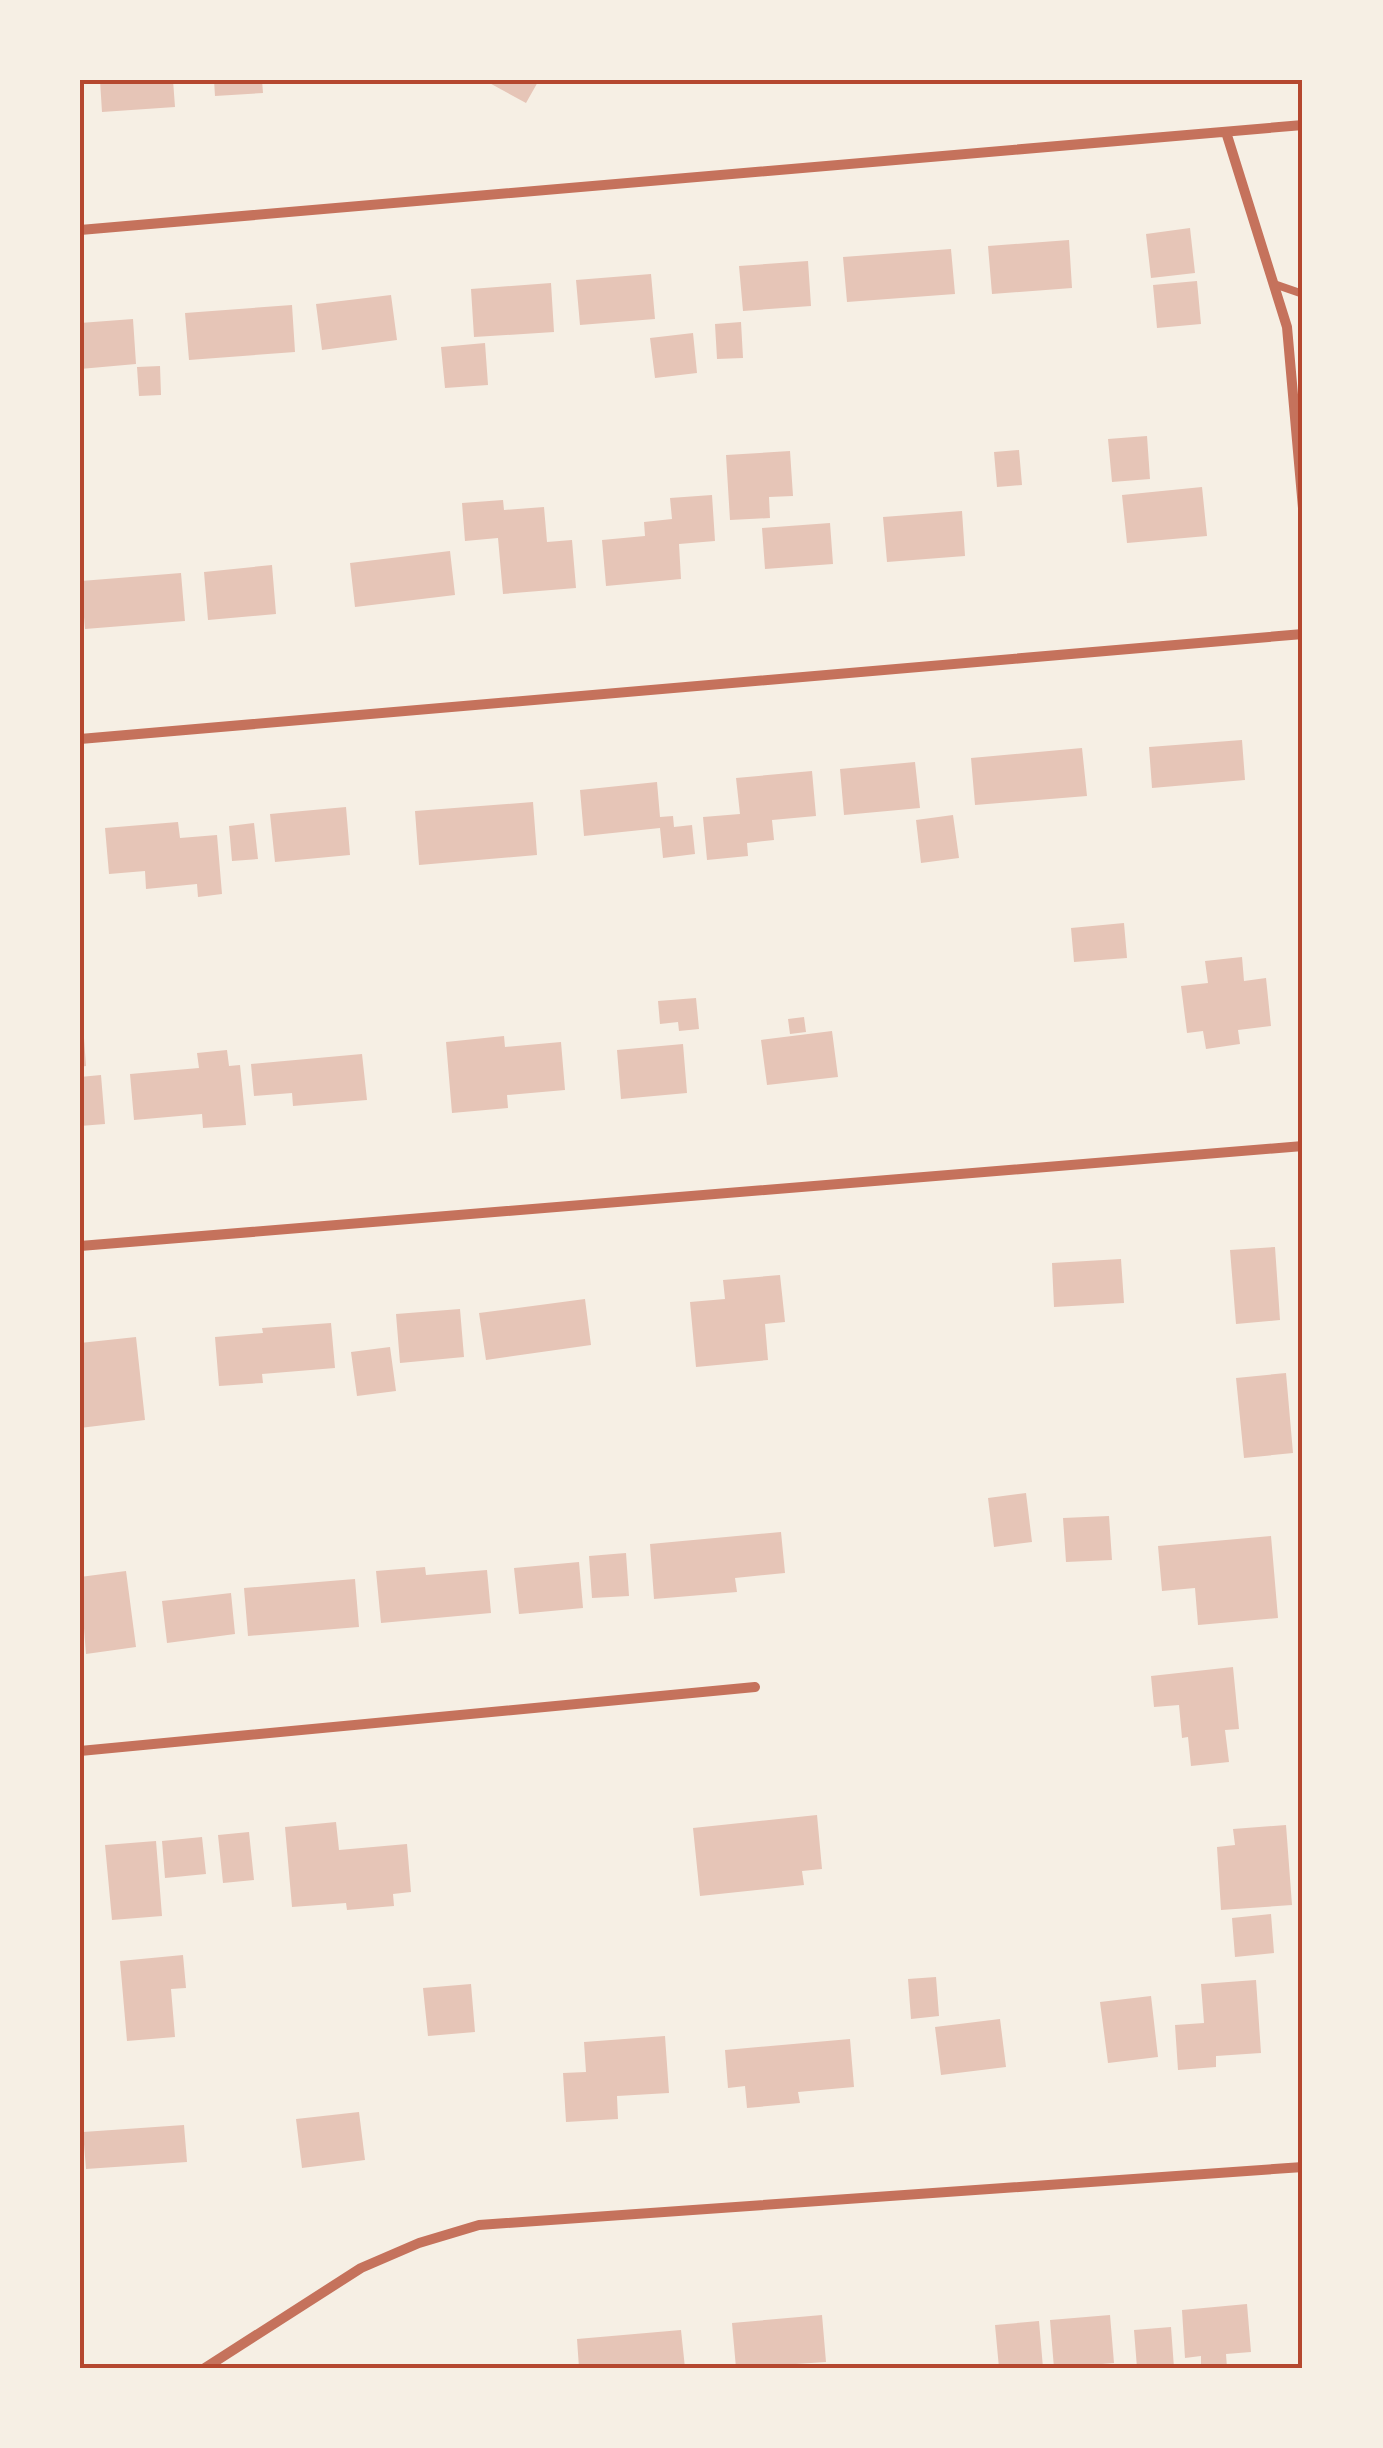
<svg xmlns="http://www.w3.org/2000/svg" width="1383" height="2448" viewBox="0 0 1383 2448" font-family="'Asap Condensed',sans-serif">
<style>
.building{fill:#e6c5b7}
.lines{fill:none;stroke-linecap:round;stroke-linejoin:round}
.service{stroke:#c5725c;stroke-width:8}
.minor{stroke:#c5725c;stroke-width:10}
.neatline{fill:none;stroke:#b5482f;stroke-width:4}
</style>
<rect width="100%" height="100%" fill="#f6efe4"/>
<!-- building -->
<path class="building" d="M 100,80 L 173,80 L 175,107 L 102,112 Z
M 214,80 L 262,80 L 263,93 L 215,96 Z
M 484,80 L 539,80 L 526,103 Z
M 1190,228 L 1195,273 L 1151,278 L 1146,234 Z
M 1069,240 L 1072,288 L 992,294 L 988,246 Z
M 951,249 L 955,294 L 847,302 L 843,257 Z
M 808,261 L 811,306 L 743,311 L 739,266 Z
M 651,274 L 655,319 L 580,325 L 576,280 Z
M 1197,281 L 1201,324 L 1157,328 L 1153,285 Z
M 551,283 L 554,332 L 474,337 L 471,289 Z
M 391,295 L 397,340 L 322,350 L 316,304 Z
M 292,305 L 295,352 L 189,360 L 185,313 Z
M 133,319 L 136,364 L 80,369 L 80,323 Z
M 741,322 L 743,358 L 717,359 L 715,324 Z
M 693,333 L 697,373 L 655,378 L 650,338 Z
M 485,343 L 488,385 L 445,388 L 441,347 Z
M 160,366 L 161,395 L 139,396 L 137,367 Z
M 1147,436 L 1150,479 L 1112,482 L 1108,439 Z
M 1019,450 L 1022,485 L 997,487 L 994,452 Z
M 790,451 L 793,496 L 769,497 L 770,518 L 730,520 L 726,455 Z
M 1202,487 L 1207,536 L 1127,543 L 1122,495 Z
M 712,495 L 715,541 L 679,544 L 681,579 L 606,586 L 602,540 L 645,536 L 644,522 L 672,519 L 670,498 Z
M 503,500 L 504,510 L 544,507 L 547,542 L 572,540 L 576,588 L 503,594 L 498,538 L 465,541 L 462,503 Z
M 962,511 L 965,556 L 887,562 L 883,517 Z
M 830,523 L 833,564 L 765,569 L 762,528 Z
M 450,551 L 455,595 L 355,607 L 350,563 Z
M 272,565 L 276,614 L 208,620 L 204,572 Z
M 181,573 L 185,621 L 85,629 L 81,581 Z
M 1242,740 L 1245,780 L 1152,788 L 1149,747 Z
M 1082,748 L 1087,796 L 975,805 L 971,758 Z
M 915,762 L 920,808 L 844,815 L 840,769 Z
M 812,771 L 816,816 L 772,820 L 774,840 L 747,843 L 748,856 L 707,860 L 703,817 L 740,814 L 736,778 Z
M 657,782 L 660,817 L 673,816 L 674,827 L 692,825 L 695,854 L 663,858 L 660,828 L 584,836 L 580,790 Z
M 533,802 L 537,855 L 419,865 L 415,811 Z
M 346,807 L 350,855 L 275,862 L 270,814 Z
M 953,815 L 959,858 L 921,863 L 916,820 Z
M 178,822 L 180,838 L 217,835 L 222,894 L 198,897 L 197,884 L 146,889 L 145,871 L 109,874 L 105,828 Z
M 254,823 L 258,859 L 232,861 L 229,826 Z
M 1124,923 L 1127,958 L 1074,962 L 1071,928 Z
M 1242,957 L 1244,981 L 1266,978 L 1271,1026 L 1238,1030 L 1240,1044 L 1206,1049 L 1203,1031 L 1187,1033 L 1181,986 L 1208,983 L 1205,961 Z
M 696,998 L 699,1029 L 679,1031 L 678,1022 L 660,1024 L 658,1001 Z
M 804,1017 L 806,1032 L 790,1034 L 788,1019 Z
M 80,1024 L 83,1024 L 86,1066 L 80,1067 Z
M 832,1031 L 838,1077 L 767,1085 L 761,1040 Z
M 504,1036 L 505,1047 L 561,1042 L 565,1090 L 507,1095 L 508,1108 L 452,1113 L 446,1042 Z
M 683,1044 L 687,1093 L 621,1099 L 617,1050 Z
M 227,1050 L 229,1066 L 240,1065 L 246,1125 L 203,1128 L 202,1114 L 134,1120 L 130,1074 L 199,1068 L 197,1053 Z
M 362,1054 L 367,1100 L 293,1106 L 292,1093 L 254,1096 L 251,1064 Z
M 101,1075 L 105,1124 L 80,1126 L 80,1077 Z
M 1275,1247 L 1280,1320 L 1236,1324 L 1230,1250 Z
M 1121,1259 L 1124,1303 L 1054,1307 L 1052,1263 Z
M 780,1275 L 785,1322 L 765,1324 L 768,1360 L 696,1367 L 690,1302 L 725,1299 L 723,1280 Z
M 585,1299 L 591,1345 L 486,1360 L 479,1313 Z
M 460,1309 L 464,1357 L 400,1363 L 396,1314 Z
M 331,1323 L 335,1368 L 262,1374 L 263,1383 L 219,1386 L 215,1337 L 263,1333 L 262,1328 Z
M 136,1337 L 145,1420 L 80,1428 L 80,1343 Z
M 390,1347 L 396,1391 L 357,1396 L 351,1352 Z
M 1286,1373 L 1293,1453 L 1244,1458 L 1236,1378 Z
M 1026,1493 L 1032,1542 L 994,1547 L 988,1498 Z
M 1109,1516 L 1112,1560 L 1066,1562 L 1063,1518 Z
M 781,1532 L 785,1573 L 735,1578 L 737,1592 L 654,1599 L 650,1544 Z
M 1271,1536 L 1278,1618 L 1198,1625 L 1195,1588 L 1162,1591 L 1158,1546 Z
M 626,1553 L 629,1596 L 592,1598 L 589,1556 Z
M 579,1562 L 583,1608 L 519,1614 L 514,1568 Z
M 425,1567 L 426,1575 L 487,1570 L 491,1613 L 381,1623 L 376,1571 Z
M 126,1571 L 136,1647 L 86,1654 L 80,1577 Z
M 355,1579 L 359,1627 L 248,1636 L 244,1588 Z
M 231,1593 L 235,1634 L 167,1643 L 162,1601 Z
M 1233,1667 L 1239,1729 L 1225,1730 L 1229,1762 L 1191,1766 L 1188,1737 L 1182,1738 L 1179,1705 L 1154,1707 L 1151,1676 Z
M 817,1815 L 822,1869 L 802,1871 L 804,1885 L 700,1896 L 693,1828 Z
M 336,1822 L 339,1850 L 407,1844 L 411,1892 L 393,1894 L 394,1906 L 347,1910 L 346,1903 L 292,1907 L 285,1827 Z
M 1286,1825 L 1292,1905 L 1221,1910 L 1217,1847 L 1235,1845 L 1233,1829 Z
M 249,1832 L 254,1880 L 223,1883 L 218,1835 Z
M 202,1837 L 206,1874 L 165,1878 L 162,1841 Z
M 156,1841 L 162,1916 L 112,1920 L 105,1845 Z
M 1271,1914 L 1274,1953 L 1235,1957 L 1232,1918 Z
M 183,1955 L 186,1988 L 171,1989 L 175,2037 L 127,2041 L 120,1961 Z
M 936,1977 L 939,2016 L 911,2019 L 908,1979 Z
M 1256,1980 L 1261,2053 L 1216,2056 L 1216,2067 L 1178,2070 L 1175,2025 L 1204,2023 L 1201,1984 Z
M 471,1984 L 475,2032 L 428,2036 L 423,1988 Z
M 1151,1996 L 1158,2057 L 1108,2063 L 1100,2002 Z
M 1000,2019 L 1006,2067 L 941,2075 L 935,2027 Z
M 665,2036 L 669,2093 L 617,2096 L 618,2119 L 566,2122 L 563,2073 L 586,2072 L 584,2042 Z
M 850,2039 L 854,2087 L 798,2092 L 800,2103 L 747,2108 L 745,2086 L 728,2088 L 725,2050 Z
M 359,2112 L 365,2160 L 302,2168 L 296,2119 Z
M 184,2125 L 187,2162 L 86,2169 L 83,2132 Z
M 1247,2304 L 1251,2352 L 1226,2354 L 1227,2368 L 1201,2368 L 1201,2356 L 1185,2358 L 1182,2310 Z
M 822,2315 L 826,2362 L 736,2368 L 732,2323 Z
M 1110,2315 L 1114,2363 L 1054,2368 L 1050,2320 Z
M 1039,2321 L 1043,2368 L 999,2368 L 995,2325 Z
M 1171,2327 L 1174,2368 L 1137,2368 L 1134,2330 Z
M 681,2330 L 685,2368 L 579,2368 L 577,2339 Z"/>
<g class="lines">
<!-- service -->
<path class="service" d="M 1274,284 L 1303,294"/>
<!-- minor -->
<path class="minor" d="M 1226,132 L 1287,327 L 1303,508
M 80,230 L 1303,125
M 80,739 L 1303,634
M 80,1246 L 1303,1146
M 80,1751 L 755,1687
M 205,2368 L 361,2268 L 419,2243 L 479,2225 L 1303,2167"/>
</g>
<!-- border -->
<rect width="1383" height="2448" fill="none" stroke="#f6efe4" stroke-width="165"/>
<rect x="82" y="82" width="1218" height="2284" class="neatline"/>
</svg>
